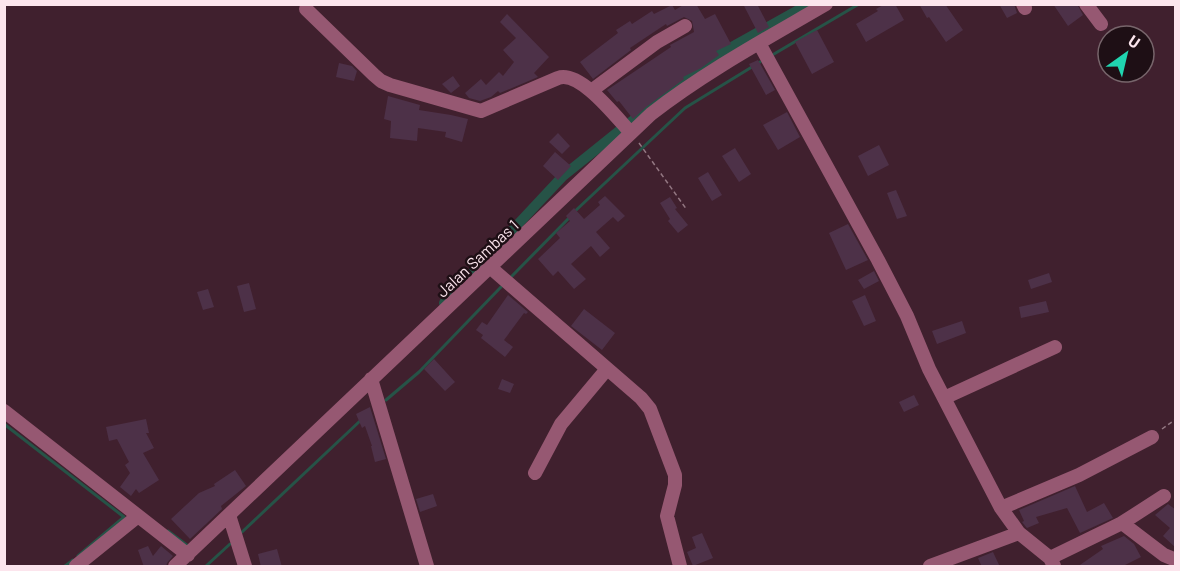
<svg xmlns="http://www.w3.org/2000/svg" width="1180" height="571" viewBox="0 0 1180 571" font-family="Barlow,sans-serif">
<style>
.lines{fill:none;stroke-linecap:round;stroke-linejoin:round}
.stream{stroke:#265347;stroke-width:3}
.canal{stroke:#265347;stroke-width:10}
.building{fill:#4d3148}
.path{stroke:#937782;stroke-width:1.5;stroke-dasharray:4.5 3;stroke-linecap:butt}
.minor{stroke:#965872;stroke-width:14}
.labels{text-anchor:middle;dominant-baseline:central;stroke-width:5;stroke-linejoin:round;paint-order:stroke}
.street-label{font-size:16px;fill:#fce5ed;stroke:#1e0f15}
</style>
<rect width="100%" height="100%" fill="#40202e"/>
<g class="lines">
<!-- stream -->
<path class="stream" d="M 774,54 L 859,4
M 573,213 L 685,108 L 760,62
M 512,276 L 569,218
M 386,400 L 419,372 L 501,287
M 4,424 L 124,517 L 78,556
M 168,531 L 188,546
M 242,532 L 360,421
M 65,566 L 73,560
M 206,566 L 230,544"/>
<!-- canal -->
<path class="canal" d="M 631,122 L 710,59 L 809,4
M 444,303 L 563,176 L 619,131"/>
</g>
<!-- building -->
<path class="building" d="M 685,4 L 696,4 L 705,19 L 715,14 L 731,44 L 716,51 L 719,55 L 701,68 L 683,77 L 684,79 L 646,107 L 633,119 L 619,101 L 617,102 L 607,90 L 671,47 L 670,45 L 694,32 L 692,21 L 684,17 L 667,26 L 666,24 L 630,48 L 631,50 L 593,79 L 580,62 L 618,33 L 616,30 L 630,21 L 632,24 L 652,11 L 654,14 L 672,5 L 675,10 Z
M 743,4 L 757,4 L 769,27 L 758,33 Z
M 885,4 L 895,4 L 904,20 L 866,42 L 856,24 L 878,11 L 876,9 Z
M 919,4 L 945,4 L 963,30 L 946,42 L 929,17 L 927,18 Z
M 999,4 L 1014,4 L 1017,13 L 1007,18 Z
M 1053,4 L 1077,4 L 1083,15 L 1068,26 Z
M 507,14 L 549,57 L 534,73 L 538,77 L 500,93 L 498,91 L 491,97 L 480,101 L 469,98 L 465,93 L 481,79 L 486,85 L 499,72 L 503,76 L 514,62 L 503,50 L 516,38 L 500,22 Z
M 817,30 L 834,62 L 812,74 L 795,42 Z
M 758,60 L 775,90 L 766,95 L 749,64 Z
M 339,63 L 352,66 L 357,71 L 354,81 L 336,77 Z
M 453,76 L 460,86 L 451,93 L 442,84 Z
M 388,96 L 420,105 L 419,110 L 451,115 L 468,119 L 462,142 L 445,137 L 446,132 L 418,128 L 417,141 L 390,138 L 391,121 L 384,119 Z
M 787,112 L 800,137 L 778,150 L 763,125 Z
M 558,133 L 570,146 L 562,154 L 549,142 Z
M 879,145 L 889,165 L 868,176 L 858,156 Z
M 735,148 L 751,174 L 739,182 L 722,156 Z
M 555,152 L 571,166 L 558,180 L 543,166 Z
M 708,172 L 722,195 L 712,201 L 698,178 Z
M 896,190 L 907,216 L 897,219 L 887,193 Z
M 605,196 L 625,216 L 618,222 L 613,217 L 596,232 L 610,248 L 600,257 L 591,246 L 571,264 L 586,279 L 574,289 L 558,271 L 553,276 L 538,259 L 560,238 L 556,233 L 570,221 L 566,216 L 574,208 L 584,219 L 600,205 L 598,202 Z
M 670,197 L 677,208 L 675,209 L 688,225 L 678,233 L 668,221 L 670,219 L 660,203 Z
M 848,224 L 868,260 L 846,270 L 829,233 Z
M 874,271 L 879,281 L 864,289 L 858,280 Z
M 1049,273 L 1052,282 L 1031,289 L 1028,280 Z
M 249,283 L 256,309 L 244,312 L 237,286 Z
M 208,289 L 214,307 L 203,310 L 197,292 Z
M 508,295 L 528,312 L 526,314 L 524,313 L 504,340 L 513,347 L 505,357 L 481,338 L 483,335 L 476,330 L 482,322 L 487,325 Z
M 865,295 L 876,321 L 864,326 L 852,301 Z
M 1046,301 L 1049,312 L 1021,318 L 1019,307 Z
M 584,309 L 615,333 L 602,350 L 571,326 Z
M 962,321 L 966,333 L 937,344 L 932,331 Z
M 434,359 L 455,382 L 445,391 L 424,369 Z
M 502,379 L 514,384 L 510,393 L 498,389 Z
M 914,395 L 919,405 L 904,412 L 899,402 Z
M 370,407 L 386,459 L 375,462 L 371,446 L 372,446 L 365,426 L 362,428 L 356,414 Z
M 146,419 L 149,433 L 146,433 L 154,448 L 143,453 L 159,480 L 139,493 L 136,489 L 131,496 L 120,487 L 130,473 L 125,465 L 129,462 L 117,439 L 109,441 L 106,427 Z
M 235,470 L 246,486 L 221,506 L 222,509 L 190,539 L 171,519 L 199,493 L 215,486 L 214,484 Z
M 1075,486 L 1087,512 L 1104,503 L 1113,518 L 1080,533 L 1067,508 L 1036,517 L 1039,523 L 1027,528 L 1026,527 L 1022,522 L 1024,521 L 1019,510 Z
M 433,494 L 437,506 L 420,512 L 416,499 Z
M 1168,504 L 1176,510 L 1176,548 L 1163,536 L 1170,528 L 1155,515 Z
M 702,533 L 713,558 L 693,566 L 687,552 L 696,548 L 692,537 Z
M 1124,536 L 1134,544 L 1141,557 L 1121,567 L 1077,567 L 1103,549 L 1101,546 Z
M 148,546 L 153,556 L 161,546 L 173,556 L 167,563 L 166,567 L 144,567 L 138,550 Z
M 277,549 L 282,567 L 261,567 L 258,554 Z
M 993,552 L 1000,567 L 982,567 L 978,558 Z"/>
<g class="lines">
<!-- path -->
<path class="path" d="M 639,143 L 687,210
M 1162,429 L 1176,419"/>
<!-- minor -->
<path class="minor" d="M 1023,4 L 1025,8
M 1086,4 L 1101,24
M 306,9 L 374,75 L 381,81 L 390,85 L 481,111 L 558,78 C 580,70 616,117 631,133
M 759,43 L 878,260 L 907,316 L 929,369 L 1001,508 L 1019,533 L 1050,558 L 1054,566
M 591,91 L 657,42 L 685,26
M 491,268 L 641,398 L 650,409 L 675,475 L 675,485 L 667,516 L 680,566
M 371,379 L 427,566
M 944,398 L 1055,347
M 4,411 L 188,555
M 535,473 L 561,424 L 607,369
M 1001,508 L 1079,475 L 1152,437
M 229,515 L 245,566
M 1122,523 L 1164,555 L 1176,560
M 1050,558 L 1122,523 L 1164,496
M 76,566 L 138,516
M 175,566 L 651,114 C 705,72 766,39 826,4
M 930,566 L 1019,533"/>
</g>
<g class="labels">
<!-- street labels -->
<g class="street-label">
<text transform="translate(477 258) rotate(-43)">Jalan Sambas 1</text>
</g>
</g>
<!-- border -->
<rect width="1180" height="571" fill="none" stroke="#fce5ed" stroke-width="12"/>
<!-- north arrow -->
<g transform="translate(1126 54) rotate(34)"><circle r="28" fill="#1e0f15" stroke="#77656b" stroke-width="1.5"/>
<path d="M0-4.5L10 22L0 15L-10 22Z" fill="#20d5b0"/>
<text y="-9" font-size="16" font-weight="bold" text-anchor="middle" fill="#fce5ed">U</text>
</g>
</svg>
